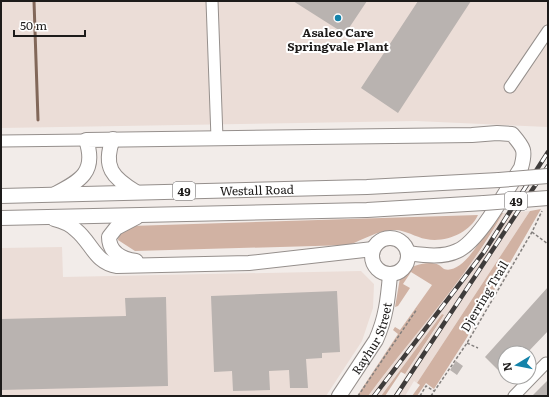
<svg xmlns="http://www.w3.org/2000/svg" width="549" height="397" viewBox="0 0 549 397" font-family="Literata,serif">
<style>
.built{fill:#ebddd7}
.green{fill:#d1b2a3}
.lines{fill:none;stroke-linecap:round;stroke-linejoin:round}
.stream{stroke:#826759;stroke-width:3}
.building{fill:#b9b3b0}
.minor-casing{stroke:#958f8c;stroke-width:13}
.major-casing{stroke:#958f8c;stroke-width:16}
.path{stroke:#837f7d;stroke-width:1.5;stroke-dasharray:3 2;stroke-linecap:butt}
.minor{stroke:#fff;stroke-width:11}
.major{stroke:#fff;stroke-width:14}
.rail-casing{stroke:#3f3c3b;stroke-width:4.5}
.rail{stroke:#fff;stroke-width:3;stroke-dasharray:9;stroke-linecap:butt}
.major-bridge-casing{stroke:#958f8c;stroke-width:16;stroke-linecap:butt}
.major-bridge{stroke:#fff;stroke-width:14}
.poi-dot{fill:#1483aa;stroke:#fff;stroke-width:1.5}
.labels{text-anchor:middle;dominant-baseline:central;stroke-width:4;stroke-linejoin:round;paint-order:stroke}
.shield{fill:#fff;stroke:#615f5f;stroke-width:1}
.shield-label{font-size:11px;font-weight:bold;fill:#1d1b1a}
.poi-label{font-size:12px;font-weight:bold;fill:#1d1b1a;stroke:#fff}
.street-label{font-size:12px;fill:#1d1b1a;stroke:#fff}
</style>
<rect width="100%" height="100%" fill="#f2ece9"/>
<!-- built -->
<path class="built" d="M 1,1 L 548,1 L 548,127 L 416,121 L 1,128 Z
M 530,211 L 417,383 L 414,381 L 405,396 L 393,396 L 406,376 L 405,374 L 444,316 L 442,314 L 381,396 L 368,396 L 487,242 L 503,213 Z
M 62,247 L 63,277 L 361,271 L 374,284 L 373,308 L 362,341 L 326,396 L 1,396 L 1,248 Z"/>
<!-- green -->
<path class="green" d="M 541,209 L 466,339 L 434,389 L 426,383 L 417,396 L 412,396 L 420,385 L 417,383 L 530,211 Z
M 497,213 L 503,213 C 466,279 413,335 368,396 L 357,396 L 398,334 L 393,330 L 395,327 L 400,330 L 432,285 L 411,272 L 403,284 L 410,288 L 398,306 L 395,307 L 400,278 L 404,271 C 413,266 428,260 439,265 C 441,266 442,268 444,269 C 464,276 489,227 497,213 Z
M 478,215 C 470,233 445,243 426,239 C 415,237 404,229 393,230 C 377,231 364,239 349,245 L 135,251 L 118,240 L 119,232 L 131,226 Z
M 442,314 L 444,315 L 405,374 L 401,372 L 385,396 L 381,396 Z"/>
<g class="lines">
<!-- stream -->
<path class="stream" d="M 34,1 L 38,120"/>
</g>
<!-- building -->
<path class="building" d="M 293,1 L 367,1 L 345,34 Z
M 418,1 L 471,1 L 398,113 L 361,88 Z
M 548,287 L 548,331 L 527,353 L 505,353 L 504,376 L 485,357 Z
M 337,291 L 340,352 L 322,353 L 322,358 L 306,359 L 308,388 L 290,388 L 289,370 L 269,371 L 270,390 L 233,391 L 232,371 L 214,372 L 211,296 Z
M 166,297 L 168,386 L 1,390 L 1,319 L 126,316 L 125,298 Z
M 456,361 L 463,366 L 457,375 L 450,370 Z
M 548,380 L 548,396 L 532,396 Z"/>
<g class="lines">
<!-- minor casing -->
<g class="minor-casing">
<path id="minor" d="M 212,1 L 217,138
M 510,87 L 548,31
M 1,141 L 86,140
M 514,396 L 546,363"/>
</g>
<!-- major casing -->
<g class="major-casing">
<g id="major">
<path d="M 113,139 C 102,167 113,178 136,192"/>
<path d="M 55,194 C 80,181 97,172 86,140 L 472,135 L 497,133 L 512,134 C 524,148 526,150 521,168 C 507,189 479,242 457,251 C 443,258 423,255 408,253"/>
<path id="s1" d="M 1,196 L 367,187 L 499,180"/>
<path d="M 1,218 L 367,210 L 484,203"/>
<path d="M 54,219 C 62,221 70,224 76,230 C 92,243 95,263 117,266 L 249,263 L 373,249"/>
<circle cx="390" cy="256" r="18"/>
<path d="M 136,261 C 122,259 109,253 109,237 L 116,228 L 137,217"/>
<path id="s2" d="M 339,396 L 376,340 C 386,318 388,298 390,275"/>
</g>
</g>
<!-- path -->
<path class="path" d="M 532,232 L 548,244
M 467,343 L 478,348
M 358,396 L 417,309
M 420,396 L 426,386 L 434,391
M 431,396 L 467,343 L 532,232 L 542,211"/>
<!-- minor -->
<use href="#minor" class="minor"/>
<!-- major -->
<use href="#major" class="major"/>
<!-- rail casing -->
<g class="rail-casing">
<path id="rail" d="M 374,396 L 484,252 L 548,152
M 396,396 L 548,166"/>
</g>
<!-- rail -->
<use href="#rail" class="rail"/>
<!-- major-bridge casing -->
<g class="major-bridge-casing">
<path id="major-bridge" d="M 499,180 L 548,176
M 484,203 L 548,198"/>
</g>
<!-- major-bridge -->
<use href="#major-bridge" class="major-bridge"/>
</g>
<!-- markers -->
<circle class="poi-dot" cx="338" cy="18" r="4"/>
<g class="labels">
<!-- shield labels -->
<g class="shield">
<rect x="173" y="182" width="22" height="18" rx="3"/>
<rect x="505" y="192" width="22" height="18" rx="3"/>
</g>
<g class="shield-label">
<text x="184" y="191">49</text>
<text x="516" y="201">49</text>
</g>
<!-- poi labels -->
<g class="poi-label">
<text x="338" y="32">Asaleo Care<tspan x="338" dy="14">Springvale Plant</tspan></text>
</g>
<!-- street labels -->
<g class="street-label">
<text stroke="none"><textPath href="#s1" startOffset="256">Westall Road</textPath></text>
<text transform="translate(484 296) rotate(-59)">Djerring Trail</text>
<text stroke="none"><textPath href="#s2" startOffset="67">Rayhur Street</textPath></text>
</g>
</g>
<!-- border -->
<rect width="549" height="397" fill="none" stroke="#1d1b1a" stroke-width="4"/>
<!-- north arrow -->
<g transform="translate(517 365) rotate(260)"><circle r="19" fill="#ffffff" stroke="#a5a4a3"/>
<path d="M0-3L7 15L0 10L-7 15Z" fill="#1483aa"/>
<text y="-6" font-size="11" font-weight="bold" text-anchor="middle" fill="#1d1b1a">N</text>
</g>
<!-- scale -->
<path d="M14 30v6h71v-6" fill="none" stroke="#1d1b1a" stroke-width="2"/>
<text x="20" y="30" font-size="12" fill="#1d1b1a" stroke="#ffffff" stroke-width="3" paint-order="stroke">50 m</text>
</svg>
